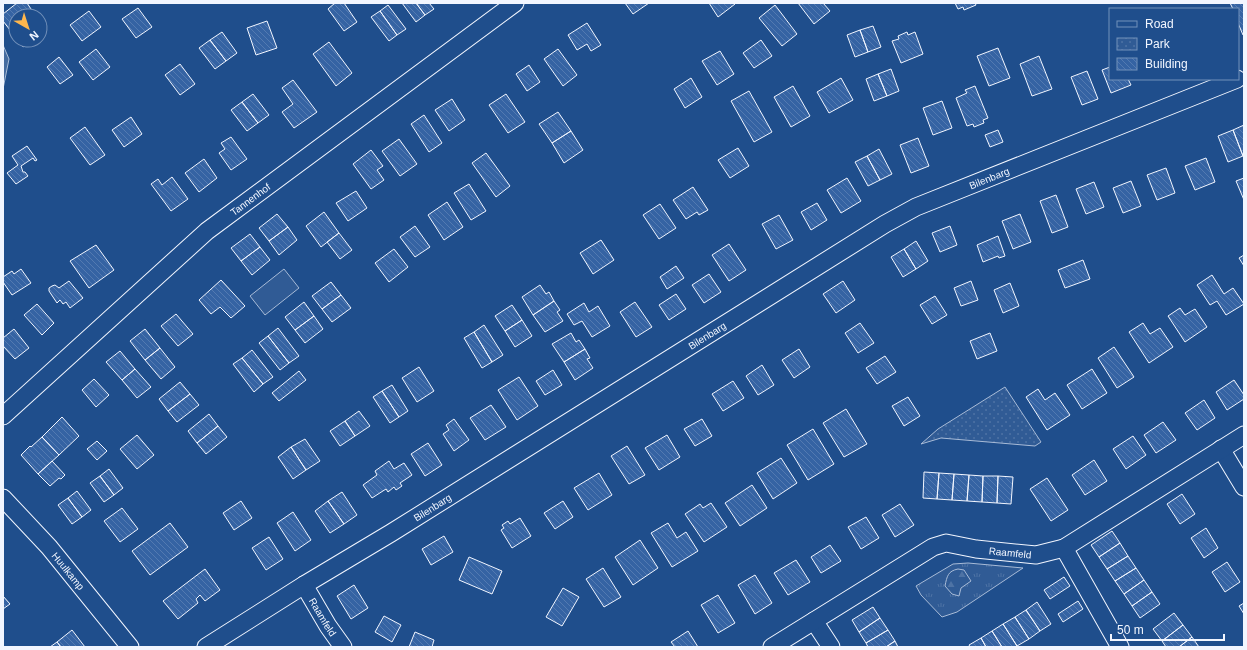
<svg xmlns="http://www.w3.org/2000/svg" width="1247" height="650" viewBox="0 0 1247 650" font-family="Helvetica,sans-serif">
<style>
.grass{fill:url(#grass-tufts);stroke:#a8bbd7}
.forest{fill:url(#forest-firs);stroke:#a8bbd7}
.park{fill:url(#park-dots);stroke:#a8bbd7}
.pitch{fill:#305b95;stroke:#a8bbd7}
.water{fill:#446ba0;stroke:#a8bbd7}
.building{fill:url(#building-back-hatch);stroke:#f2f6ff}
.lines{fill:none;stroke-linecap:round;stroke-linejoin:round}
.minor-casing{stroke:#f2f6ff;stroke-width:19}
.minor{stroke:#1f4e8c;stroke-width:17}
.labels{text-anchor:middle;dominant-baseline:central;stroke-width:3;stroke-linejoin:round;paint-order:stroke}
.street-label{font-size:10px;fill:#f2f6ff;stroke:#1f4e8c}
</style>
<defs>
<pattern id="grass-tufts" width="24" height="20" patternUnits="userSpaceOnUse"><rect width="24" height="20" fill="#305b95"/><path d="M3 7l-1-3M5 7V3M7 7l1-3M15 17l-1-3M17 17v-4M19 17l1-3" fill="none" stroke="#4e73a5"/></pattern>
<pattern id="forest-firs" width="22" height="20" patternUnits="userSpaceOnUse"><rect width="22" height="20" fill="#305b95"/><path d="M5 1l3.5 6h-7zM16 11l3.5 6h-7z" fill="#4e73a5"/></pattern>
<pattern id="park-dots" width="8" height="8" patternUnits="userSpaceOnUse"><rect width="8" height="8" fill="#305b95"/><path d="M2 2h.1M6 6h.1" fill="none" stroke="#4e73a5" stroke-width="1.8" stroke-linecap="round"/></pattern>
<pattern id="building-back-hatch" width="6" height="6" patternUnits="userSpaceOnUse"><rect width="6" height="6" fill="#3563a3"/><path d="M-1 5l2 2M0 0l6 6M5-1l2 2" fill="none" stroke="#537ab1"/></pattern>
</defs>
<rect width="100%" height="100%" fill="#1f4e8c"/>
<!-- grass -->
<path class="grass" d="M 968,563 L 1023,568 L 957,612 L 942,617 L 921,595 L 916,586 L 953,564 Z"/>
<!-- forest -->
<path class="forest" d="M 958,569 L 964,570 L 971,581 L 961,588 L 959,596 L 952,594 L 945,586 C 947,576 948,571 958,569 Z"/>
<!-- park -->
<path class="park" d="M 1005,387 L 1041,442 L 1035,446 L 941,438 L 921,444 L 938,429 Z"/>
<!-- pitch -->
<path class="pitch" d="M 284,269 L 299,288 L 265,315 L 250,296 Z"/>
<!-- water -->
<path class="water" d="M 3,45 L 9,59 L 3,89 Z"/>
<!-- building -->
<path class="building" d="M 17,3 L 27,3 L 33,12 L 28,16 L 16,16 L 16,25 L 10,30 L 3,21 L 3,14 Z
M 335,3 L 344,3 L 357,22 L 344,31 L 328,9 Z
M 402,3 L 416,3 L 425,15 L 416,22 Z
M 416,3 L 429,3 L 434,9 L 425,15 Z
M 625,3 L 649,3 L 633,14 Z
M 709,3 L 735,3 L 735,4 L 718,17 Z
M 798,3 L 823,3 L 830,11 L 814,24 Z
M 955,3 L 975,3 L 976,5 L 964,10 L 963,7 L 958,9 Z
M 1230,3 L 1244,3 L 1244,35 L 1243,35 L 1238,23 L 1238,9 L 1233,9 Z
M 388,5 L 406,29 L 397,35 L 380,11 Z
M 775,5 L 797,34 L 782,46 L 759,18 Z
M 138,8 L 152,27 L 136,38 L 122,19 Z
M 89,11 L 101,27 L 82,41 L 70,25 Z
M 380,11 L 397,35 L 389,41 L 371,17 Z
M 267,21 L 277,48 L 256,55 L 247,28 Z
M 587,23 L 601,45 L 591,51 L 587,44 L 577,50 L 568,35 Z
M 16,25 L 16,37 L 10,30 Z
M 873,26 L 881,47 L 868,52 L 860,30 Z
M 860,30 L 868,52 L 855,57 L 847,35 Z
M 222,32 L 237,53 L 226,61 L 210,40 Z
M 907,32 L 908,35 L 915,32 L 923,54 L 901,63 L 892,41 L 899,39 L 898,36 Z
M 18,40 L 32,40 L 23,47 Z
M 210,40 L 226,61 L 215,69 L 199,48 Z
M 761,40 L 772,56 L 754,68 L 743,53 Z
M 329,42 L 352,73 L 336,86 L 313,54 Z
M 998,48 L 1010,78 L 989,86 L 977,56 Z
M 96,49 L 110,67 L 93,80 L 79,62 Z
M 558,49 L 577,75 L 563,86 L 544,59 Z
M 720,51 L 734,74 L 717,85 L 702,61 Z
M 1039,56 L 1052,89 L 1032,96 L 1020,64 Z
M 59,57 L 73,75 L 60,84 L 47,67 Z
M 180,64 L 195,84 L 180,95 L 165,75 Z
M 529,65 L 540,82 L 527,91 L 516,74 Z
M 1110,67 L 1110,79 L 1128,79 L 1131,85 L 1111,93 L 1102,70 Z
M 891,69 L 899,91 L 887,96 L 878,74 Z
M 1087,71 L 1098,99 L 1082,105 L 1071,77 Z
M 878,74 L 887,96 L 874,101 L 866,79 Z
M 691,78 L 702,97 L 685,108 L 674,89 Z
M 841,78 L 853,100 L 829,113 L 817,92 Z
M 293,80 L 317,112 L 294,128 L 282,112 L 293,104 L 282,88 Z
M 793,86 L 810,116 L 791,127 L 774,97 Z
M 975,86 L 988,118 L 983,120 L 984,123 L 974,127 L 973,124 L 967,126 L 956,98 L 967,93 L 965,90 Z
M 749,91 L 772,132 L 754,142 L 731,101 Z
M 253,94 L 269,115 L 258,123 L 242,102 Z
M 506,94 L 525,122 L 508,133 L 489,105 Z
M 452,99 L 465,120 L 449,131 L 435,110 Z
M 942,101 L 952,128 L 933,135 L 923,108 Z
M 242,102 L 258,123 L 247,131 L 231,110 Z
M 558,112 L 571,131 L 552,143 L 539,124 Z
M 424,115 L 442,143 L 429,152 L 411,124 Z
M 131,117 L 142,134 L 124,147 L 112,130 Z
M 1244,125 L 1244,155 L 1243,156 L 1233,130 Z
M 85,127 L 105,155 L 90,165 L 70,138 Z
M 998,130 L 1003,142 L 990,147 L 985,135 Z
M 1233,130 L 1243,156 L 1228,162 L 1218,136 Z
M 571,131 L 583,150 L 564,163 L 552,143 Z
M 231,137 L 247,159 L 231,170 L 219,153 L 225,149 L 221,143 Z
M 918,138 L 929,166 L 911,173 L 900,145 Z
M 399,139 L 417,164 L 400,176 L 382,151 Z
M 27,146 L 37,160 L 35,161 L 33,158 L 21,166 L 23,172 L 25,172 L 28,176 L 16,184 L 7,173 L 18,165 L 12,156 Z
M 738,148 L 749,166 L 730,178 L 718,160 Z
M 879,149 L 892,174 L 880,180 L 867,156 Z
M 371,150 L 383,166 L 377,170 L 384,180 L 371,189 L 353,164 Z
M 486,153 L 510,186 L 496,197 L 472,163 Z
M 867,156 L 880,180 L 868,186 L 855,162 Z
M 1206,158 L 1215,182 L 1195,190 L 1185,166 Z
M 204,159 L 217,178 L 199,192 L 185,173 Z
M 1166,168 L 1175,193 L 1157,200 L 1147,175 Z
M 172,177 L 188,199 L 171,211 L 151,184 L 158,179 L 162,185 Z
M 847,178 L 861,201 L 841,213 L 827,190 Z
M 1244,178 L 1244,200 L 1236,181 Z
M 1131,181 L 1141,206 L 1123,213 L 1113,188 Z
M 1094,182 L 1104,207 L 1086,214 L 1076,189 Z
M 469,184 L 486,211 L 471,220 L 454,193 Z
M 693,187 L 708,210 L 699,215 L 697,212 L 686,219 L 673,200 Z
M 356,191 L 367,208 L 348,221 L 336,203 Z
M 1056,195 L 1068,227 L 1052,233 L 1040,201 Z
M 447,202 L 463,227 L 444,240 L 428,215 Z
M 817,203 L 827,220 L 811,230 L 801,212 Z
M 660,204 L 676,228 L 659,239 L 643,215 Z
M 324,212 L 339,233 L 321,247 L 306,226 Z
M 277,214 L 288,227 L 269,241 L 259,228 Z
M 1020,214 L 1031,242 L 1013,249 L 1002,221 Z
M 779,215 L 793,240 L 776,249 L 762,224 Z
M 415,226 L 430,247 L 415,257 L 400,237 Z
M 950,226 L 957,245 L 940,252 L 932,233 Z
M 288,227 L 297,240 L 279,255 L 269,241 Z
M 339,233 L 352,250 L 340,259 L 327,242 Z
M 250,234 L 260,247 L 241,261 L 231,248 Z
M 998,236 L 1005,256 L 999,258 L 998,256 L 983,262 L 977,245 Z
M 601,240 L 614,260 L 593,274 L 580,253 Z
M 916,241 L 928,261 L 916,269 L 904,249 Z
M 729,244 L 746,270 L 729,281 L 712,255 Z
M 96,245 L 114,270 L 89,288 L 70,261 Z
M 260,247 L 270,260 L 252,275 L 241,261 Z
M 394,249 L 408,267 L 389,282 L 375,263 Z
M 904,249 L 916,269 L 903,277 L 891,257 Z
M 1244,255 L 1244,266 L 1239,258 Z
M 1083,260 L 1090,279 L 1065,288 L 1058,270 Z
M 676,266 L 684,278 L 667,289 L 660,277 Z
M 21,269 L 31,283 L 12,295 L 3,282 L 3,277 L 12,271 L 14,274 Z
M 709,274 L 721,292 L 704,303 L 692,285 Z
M 1212,275 L 1224,294 L 1233,288 L 1244,304 L 1226,315 L 1217,301 L 1210,305 L 1197,285 Z
M 221,280 L 245,306 L 231,318 L 220,307 L 211,314 L 199,300 Z
M 69,281 L 83,298 L 70,308 L 66,302 L 63,304 L 60,300 L 57,303 L 49,291 L 49,288 L 52,286 L 55,285 L 59,288 Z
M 843,281 L 855,300 L 836,313 L 823,294 Z
M 971,281 L 978,300 L 961,306 L 954,288 Z
M 331,282 L 341,295 L 322,309 L 312,296 Z
M 1010,283 L 1019,306 L 1003,313 L 994,290 Z
M 540,285 L 546,294 L 549,292 L 554,301 L 533,315 L 522,297 Z
M 676,294 L 686,309 L 669,320 L 659,305 Z
M 341,295 L 351,308 L 332,322 L 322,309 Z
M 935,296 L 947,315 L 932,324 L 920,305 Z
M 554,301 L 560,310 L 557,312 L 563,321 L 545,332 L 533,315 Z
M 304,302 L 314,316 L 295,330 L 285,317 Z
M 635,302 L 652,327 L 636,337 L 620,312 Z
M 584,303 L 589,312 L 598,306 L 610,326 L 592,337 L 582,321 L 574,325 L 567,314 Z
M 37,304 L 54,323 L 42,335 L 24,315 Z
M 512,305 L 522,320 L 505,331 L 495,316 Z
M 1180,308 L 1185,315 L 1195,309 L 1207,327 L 1185,342 L 1168,316 Z
M 176,314 L 193,334 L 178,346 L 161,326 Z
M 314,316 L 323,329 L 305,343 L 295,330 Z
M 522,320 L 532,336 L 515,347 L 505,331 Z
M 860,323 L 874,343 L 858,353 L 845,333 Z
M 1143,323 L 1150,334 L 1160,328 L 1173,347 L 1149,363 L 1129,332 Z
M 484,325 L 503,355 L 492,362 L 474,332 Z
M 278,328 L 299,356 L 289,363 L 268,336 Z
M 14,329 L 29,348 L 15,359 L 3,346 L 3,338 Z
M 145,329 L 160,348 L 145,360 L 130,341 Z
M 474,332 L 492,362 L 482,368 L 464,338 Z
M 571,333 L 576,342 L 579,340 L 585,349 L 564,362 L 552,344 Z
M 990,333 L 997,351 L 977,359 L 970,341 Z
M 268,336 L 289,363 L 280,370 L 259,343 Z
M 1114,347 L 1134,377 L 1117,388 L 1098,358 Z
M 160,348 L 175,367 L 161,379 L 145,360 Z
M 585,349 L 590,358 L 587,359 L 593,368 L 575,380 L 564,362 Z
M 799,349 L 810,367 L 794,378 L 782,360 Z
M 252,350 L 273,377 L 263,384 L 242,358 Z
M 120,351 L 135,369 L 122,380 L 106,362 Z
M 885,356 L 896,372 L 877,384 L 866,368 Z
M 242,358 L 263,384 L 254,392 L 233,364 Z
M 762,365 L 774,385 L 758,395 L 746,376 Z
M 419,367 L 434,391 L 417,402 L 402,378 Z
M 135,369 L 151,387 L 137,398 L 122,380 Z
M 1092,369 L 1107,393 L 1082,409 L 1067,385 Z
M 553,370 L 562,385 L 545,395 L 536,381 Z
M 299,371 L 306,380 L 279,401 L 272,393 Z
M 519,377 L 538,406 L 517,420 L 498,390 Z
M 94,379 L 109,395 L 96,407 L 82,390 Z
M 1234,380 L 1244,395 L 1244,399 L 1227,410 L 1216,392 Z
M 733,381 L 744,398 L 723,411 L 712,394 Z
M 180,382 L 190,394 L 168,411 L 159,399 Z
M 392,385 L 408,411 L 399,417 L 382,391 Z
M 1038,389 L 1045,400 L 1055,393 L 1070,415 L 1047,430 L 1026,397 Z
M 382,391 L 399,417 L 390,423 L 373,397 Z
M 190,394 L 199,405 L 177,422 L 168,411 Z
M 908,397 L 920,416 L 904,426 L 892,406 Z
M 1204,400 L 1215,418 L 1197,430 L 1185,413 Z
M 491,405 L 506,427 L 485,440 L 470,418 Z
M 846,409 L 867,444 L 844,457 L 823,423 Z
M 359,411 L 370,426 L 355,436 L 345,421 Z
M 209,414 L 218,426 L 197,443 L 188,431 Z
M 62,417 L 79,436 L 59,455 L 42,437 Z
M 454,419 L 469,440 L 454,451 L 443,434 L 449,430 L 446,425 Z
M 702,419 L 712,436 L 695,446 L 684,429 Z
M 345,421 L 355,436 L 340,446 L 330,431 Z
M 1163,422 L 1176,440 L 1156,453 L 1144,435 Z
M 218,426 L 227,437 L 206,454 L 197,443 Z
M 813,429 L 834,464 L 808,480 L 787,445 Z
M 137,435 L 154,455 L 137,469 L 120,449 Z
M 667,435 L 680,457 L 659,470 L 645,448 Z
M 1133,436 L 1146,455 L 1126,469 L 1113,449 Z
M 42,437 L 59,455 L 38,474 L 21,455 L 30,446 L 31,447 Z
M 305,439 L 320,461 L 306,470 L 291,447 Z
M 97,441 L 107,451 L 97,460 L 87,449 Z
M 428,443 L 442,465 L 425,476 L 411,454 Z
M 627,446 L 645,475 L 629,484 L 611,456 Z
M 291,447 L 306,470 L 293,479 L 278,457 Z
M 781,458 L 797,483 L 773,499 L 757,473 Z
M 1094,460 L 1107,481 L 1085,495 L 1072,475 Z
M 52,461 L 65,475 L 61,479 L 59,478 L 50,486 L 38,474 Z
M 389,461 L 394,469 L 404,463 L 412,475 L 400,483 L 402,486 L 396,490 L 394,487 L 388,492 L 386,489 L 372,498 L 363,485 L 377,475 L 375,471 Z
M 109,469 L 123,488 L 114,495 L 100,476 Z
M 924,472 L 939,473 L 937,499 L 923,498 Z
M 599,473 L 612,495 L 588,510 L 574,488 Z
M 939,473 L 954,474 L 952,500 L 937,499 Z
M 954,474 L 969,475 L 967,501 L 952,500 Z
M 969,475 L 983,476 L 982,502 L 967,501 Z
M 100,476 L 114,495 L 104,502 L 90,483 Z
M 983,476 L 998,476 L 997,503 L 982,502 Z
M 998,476 L 1013,477 L 1011,504 L 997,503 Z
M 1047,478 L 1068,510 L 1051,521 L 1030,489 Z
M 752,485 L 767,508 L 740,526 L 725,503 Z
M 77,491 L 91,510 L 82,517 L 68,498 Z
M 342,492 L 357,515 L 344,524 L 328,501 Z
M 1182,494 L 1195,514 L 1180,524 L 1167,504 Z
M 68,498 L 82,517 L 72,524 L 58,505 Z
M 241,501 L 252,518 L 234,530 L 223,513 Z
M 328,501 L 344,524 L 330,533 L 315,511 Z
M 563,501 L 573,517 L 555,529 L 544,513 Z
M 711,503 L 727,527 L 704,542 L 685,514 L 700,504 L 703,508 Z
M 900,504 L 914,525 L 895,537 L 882,515 Z
M 122,508 L 138,529 L 120,542 L 104,521 Z
M 293,512 L 311,540 L 295,551 L 277,523 Z
M 866,517 L 879,538 L 861,549 L 848,527 Z
M 520,518 L 531,536 L 512,548 L 501,530 L 504,528 L 502,525 L 508,521 L 510,524 Z
M 170,523 L 188,547 L 150,575 L 132,551 Z
M 668,523 L 677,538 L 686,532 L 698,551 L 672,567 L 651,533 Z
M 1206,528 L 1218,548 L 1204,558 L 1191,538 Z
M 1112,531 L 1120,543 L 1099,557 L 1091,545 Z
M 444,536 L 453,552 L 431,565 L 422,549 Z
M 269,537 L 283,559 L 266,570 L 252,548 Z
M 640,540 L 658,568 L 633,585 L 615,557 Z
M 1120,543 L 1128,556 L 1107,569 L 1099,557 Z
M 830,545 L 841,561 L 821,573 L 811,557 Z
M 1128,556 L 1136,568 L 1115,581 L 1107,569 Z
M 469,557 L 502,571 L 492,594 L 459,580 Z
M 796,560 L 810,582 L 788,595 L 774,573 Z
M 1227,562 L 1240,582 L 1225,592 L 1212,572 Z
M 603,568 L 621,597 L 604,607 L 586,579 Z
M 1136,568 L 1144,580 L 1124,594 L 1115,581 Z
M 205,569 L 220,590 L 205,601 L 200,595 L 196,599 L 198,603 L 178,619 L 163,601 Z
M 755,575 L 772,603 L 755,614 L 738,585 Z
M 1064,577 L 1070,586 L 1050,599 L 1044,590 Z
M 1144,580 L 1152,592 L 1132,606 L 1124,594 Z
M 354,585 L 368,608 L 351,619 L 337,596 Z
M 563,588 L 579,597 L 562,626 L 546,617 Z
M 1152,592 L 1160,604 L 1140,618 L 1132,606 Z
M 718,595 L 735,623 L 718,633 L 701,605 Z
M 3,596 L 10,604 L 3,609 Z
M 1078,601 L 1083,609 L 1063,622 L 1058,614 Z
M 1037,602 L 1051,624 L 1040,631 L 1026,610 Z
M 1244,603 L 1244,614 L 1239,606 Z
M 873,607 L 880,618 L 859,632 L 852,620 Z
M 1026,610 L 1040,631 L 1029,639 L 1015,617 Z
M 1174,613 L 1183,625 L 1162,641 L 1153,629 Z
M 384,616 L 401,625 L 392,642 L 375,632 Z
M 1015,617 L 1029,639 L 1017,646 L 1003,624 Z
M 880,618 L 888,630 L 866,643 L 859,632 Z
M 1003,624 L 1017,646 L 1015,647 L 1002,647 L 992,631 Z
M 1183,625 L 1192,637 L 1179,647 L 1166,647 L 1162,641 Z
M 72,630 L 85,647 L 61,647 L 57,642 Z
M 888,630 L 895,641 L 886,647 L 868,647 L 866,643 Z
M 688,631 L 698,647 L 675,647 L 671,642 Z
M 992,631 L 1002,647 L 986,647 L 981,638 Z
M 415,632 L 434,640 L 432,647 L 409,647 Z
M 1192,637 L 1199,647 L 1179,647 Z
M 981,638 L 986,647 L 970,647 L 969,645 Z
M 895,641 L 898,647 L 886,647 Z
M 57,642 L 61,647 L 50,647 Z"/>
<g class="lines">
<!-- minor casing -->
<g class="minor-casing">
<g id="minor">
<path id="s1" d="M 3,416 L 207,231 L 515,3"/>
<path d="M 1221,449 L 1244,487"/>
<path id="s2" d="M 3,498 L 49,547 L 130,647"/>
<path d="M 1064,548 L 1120,647"/>
<path id="s3" d="M 304,585 L 328,626 L 343,647"/>
<path d="M 814,621 L 831,647"/>
<path id="s4" d="M 206,647 L 304,585 L 391,533 L 885,224 L 916,207 L 1237,79"/>
<path id="s5" d="M 772,647 L 933,547 L 946,543 L 976,549 L 1036,555 L 1064,548 L 1244,435"/>
</g>
</g>
<!-- minor -->
<use href="#minor" class="minor"/>
</g>
<g class="labels">
<!-- street labels -->
<g class="street-label">
<text stroke="none"><textPath href="#s4" startOffset="914">Bilenbarg</textPath></text>
<text stroke="none"><textPath href="#s1" startOffset="329">Tannenhof</textPath></text>
<text stroke="none"><textPath href="#s4" startOffset="590">Bilenbarg</textPath></text>
<text stroke="none"><textPath href="#s4" startOffset="266">Bilenbarg</textPath></text>
<text stroke="none"><textPath href="#s5" startOffset="268">Raamfeld</textPath></text>
<text stroke="none"><textPath href="#s2" startOffset="98">Huulkamp</textPath></text>
<text stroke="none"><textPath href="#s3" startOffset="37">Raamfeld</textPath></text>
</g>
</g>
<!-- border -->
<rect width="1247" height="650" fill="none" stroke="#f2f6ff" stroke-width="8"/>
<!-- legend -->
<rect x="1109" y="8" width="130" height="72" fill="#1f4e8c" stroke="#7391ba"/>
<rect x="1117" y="21" width="20" height="6" fill="#1f4e8c" stroke="#7391ba"/>
<text x="1145" y="28" font-size="12" fill="#f2f6ff">Road</text>
<rect x="1117" y="38" width="20" height="12" fill="url(#park-dots)" stroke="#7391ba"/>
<text x="1145" y="48" font-size="12" fill="#f2f6ff">Park</text>
<rect x="1117" y="58" width="20" height="12" fill="url(#building-back-hatch)" stroke="#7391ba"/>
<text x="1145" y="68" font-size="12" fill="#f2f6ff">Building</text>
<!-- north arrow -->
<g transform="translate(28 28) rotate(141)"><circle r="19" fill="#1f4e8c" stroke="#7391ba"/>
<path d="M0-3L7 15L0 10L-7 15Z" fill="#ffb74d"/>
<text y="-6" font-size="11" font-weight="bold" text-anchor="middle" fill="#f2f6ff">N</text>
</g>
<!-- scale -->
<path d="M1111 634v6h113v-6" fill="none" stroke="#f2f6ff" stroke-width="2"/>
<text x="1117" y="634" font-size="12" fill="#f2f6ff" stroke="#1f4e8c" stroke-width="3" paint-order="stroke">50 m</text>
</svg>
